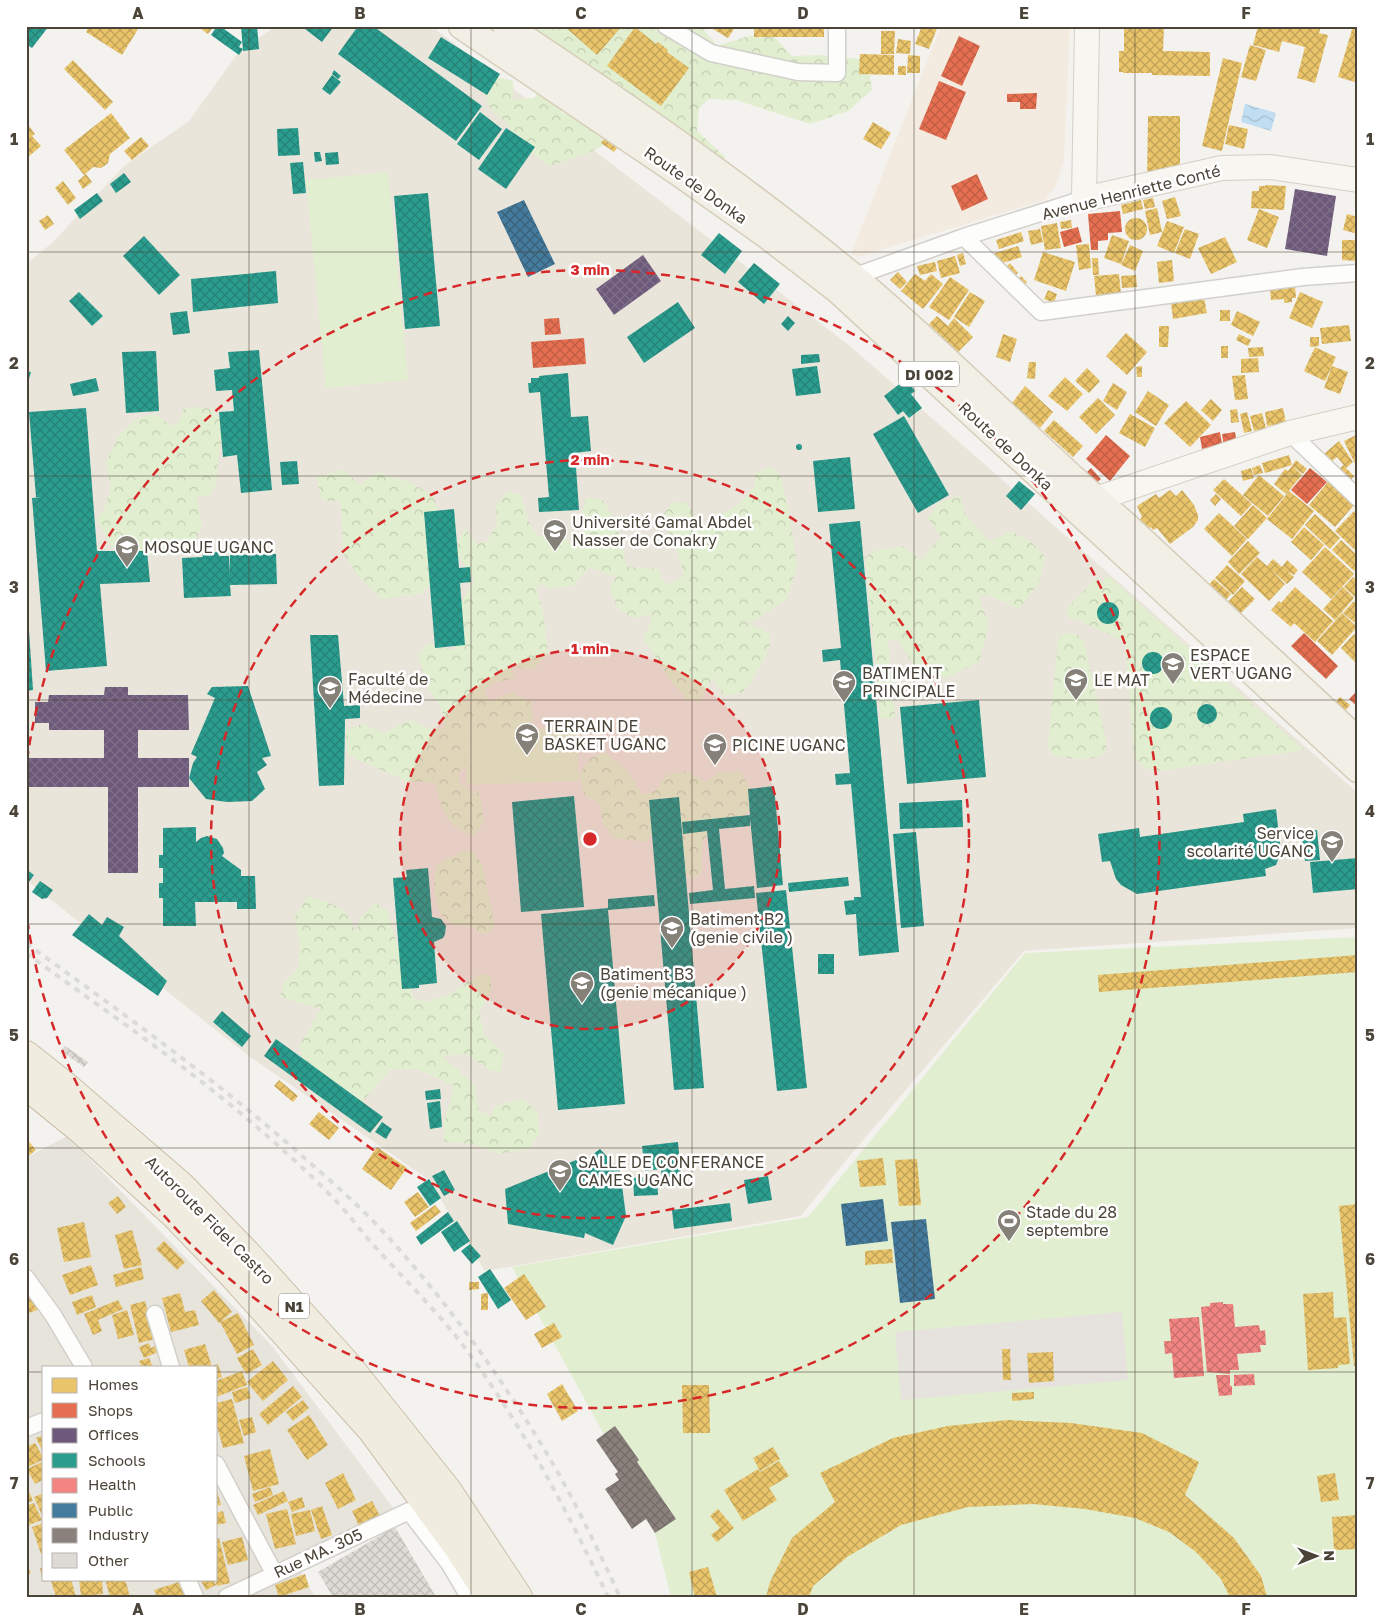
<svg xmlns="http://www.w3.org/2000/svg" width="1384" height="1623" viewBox="0 0 1384 1623" font-family="'Golos Text',sans-serif">
<style>
.residential{fill:#e7e4dc;fill-rule:evenodd}
.commercial{fill:#f3ebdf}
.education{fill:#eae5da}
.forest{fill:url(#forest-crowns)}
.garden{fill:#e1eecf}
.parking{fill:#e6e3df}
.water{fill:url(#water-waves)}
.homes{fill:url(#homes-cross-hatch)}
.shops{fill:url(#shops-cross-hatch)}
.offices{fill:url(#offices-cross-hatch)}
.schools{fill:url(#schools-cross-hatch)}
.health{fill:url(#health-cross-hatch)}
.public{fill:url(#public-cross-hatch)}
.industry{fill:url(#industry-cross-hatch)}
.building{fill:url(#building-cross-hatch)}
.lines{fill:none;stroke-linecap:round;stroke-linejoin:round}
.minor-casing{stroke:#d2d0cb;stroke-width:19}
.secondary-casing{stroke:#d3cfc5;stroke-width:26}
.primary-casing{stroke:#d6cebb;stroke-width:29}
.trunk-casing{stroke:#ccbfa9;stroke-width:30}
.minor{stroke:#fdfdfc;stroke-width:16}
.secondary{stroke:#f7f6f1;stroke-width:24}
.primary{stroke:#f2efe6;stroke-width:26}
.trunk{stroke:#f0ece0;stroke-width:28}
.rail{stroke:#dbdbda;stroke-width:4;stroke-dasharray:6 6;stroke-linecap:butt}
.grid{fill:none;stroke:#4b4439;stroke-width:1;stroke-opacity:0.55}
.ring{fill:none;stroke:#d62828;stroke-width:2.5;stroke-dasharray:9 6}
.labels{text-anchor:middle;dominant-baseline:central;stroke-width:5;stroke-linejoin:round;paint-order:stroke}
.shield{fill:#fff;stroke:#817c74;stroke-width:1}
.shield-label{font-size:15px;font-weight:bold;fill:#4b4439}
.street-label{font-size:16px;fill:#4b4439;stroke:#fff}
.poi-label{font-size:16px;fill:#4b4439;stroke:#fff;text-anchor:start}
.centre{fill:#d62828;stroke:#fff;stroke-width:2.5}
.ring-label{font-size:15px;text-anchor:middle;font-weight:bold;fill:#d62828;stroke:#fff;stroke-width:5;stroke-linejoin:round;paint-order:stroke}
.neatline{fill:none;stroke:#4b4439;stroke-width:2}
.grid-label{font-size:16px;text-anchor:middle;font-weight:bold;fill:#4b4439}
</style>
<defs>
<pattern id="forest-crowns" width="20" height="18" patternUnits="userSpaceOnUse" patternTransform="scale(1.25)"><rect width="20" height="18" fill="#e1eecf"/><path d="M2 6a3 3 0 1 1 6 0M12 15a3 3 0 1 1 6 0" fill="none" stroke="#c3cdb2"/></pattern>
<pattern id="water-waves" width="16" height="10" patternUnits="userSpaceOnUse" patternTransform="scale(1.25)"><rect width="16" height="10" fill="#c0ddf1"/><path d="M0 5q4-4 8 0t8 0" fill="none" stroke="#a6bfcf"/></pattern>
<pattern id="homes-cross-hatch" width="8" height="8" patternUnits="userSpaceOnUse" patternTransform="scale(1.25)"><rect width="8" height="8" fill="#e9c46a"/><path d="M0 0l8 8M0 8l8-8" fill="none" stroke="#bfa158"/></pattern>
<pattern id="shops-cross-hatch" width="8" height="8" patternUnits="userSpaceOnUse" patternTransform="scale(1.25)"><rect width="8" height="8" fill="#e76f51"/><path d="M0 0l8 8M0 8l8-8" fill="none" stroke="#bd5d44"/></pattern>
<pattern id="offices-cross-hatch" width="8" height="8" patternUnits="userSpaceOnUse" patternTransform="scale(1.25)"><rect width="8" height="8" fill="#6d597a"/><path d="M0 0l8 8M0 8l8-8" fill="none" stroke="#7f6f89"/></pattern>
<pattern id="schools-cross-hatch" width="8" height="8" patternUnits="userSpaceOnUse" patternTransform="scale(1.25)"><rect width="8" height="8" fill="#2a9d8f"/><path d="M0 0l8 8M0 8l8-8" fill="none" stroke="#268276"/></pattern>
<pattern id="health-cross-hatch" width="8" height="8" patternUnits="userSpaceOnUse" patternTransform="scale(1.25)"><rect width="8" height="8" fill="#f28482"/><path d="M0 0l8 8M0 8l8-8" fill="none" stroke="#c66e6b"/></pattern>
<pattern id="public-cross-hatch" width="8" height="8" patternUnits="userSpaceOnUse" patternTransform="scale(1.25)"><rect width="8" height="8" fill="#457b9d"/><path d="M0 0l8 8M0 8l8-8" fill="none" stroke="#39617a"/></pattern>
<pattern id="industry-cross-hatch" width="8" height="8" patternUnits="userSpaceOnUse" patternTransform="scale(1.25)"><rect width="8" height="8" fill="#8a817c"/><path d="M0 0l8 8M0 8l8-8" fill="none" stroke="#736b67"/></pattern>
<pattern id="building-cross-hatch" width="8" height="8" patternUnits="userSpaceOnUse" patternTransform="scale(1.25)"><rect width="8" height="8" fill="#dedbd6"/><path d="M0 0l8 8M0 8l8-8" fill="none" stroke="#c0bdb8"/></pattern>
</defs>
<rect width="100%" height="100%" fill="#f4f2ee"/>
<!-- residential -->
<path class="residential" d="M 67,1136 L 272,1346 L 394,1509 L 292,1557 L 315,1597 L 26,1597 L 26,1158 ZM 44,1367 L 216,1367 L 216,1579 L 44,1579 Z"/>
<!-- commercial -->
<path class="commercial" d="M 941,26 L 1070,26 L 1064,161 L 1056,186 L 1045,200 L 857,257 L 851,254 Z"/>
<!-- education -->
<path class="education" d="M 277,26 L 431,26 L 850,346 L 1358,793 L 1358,928 L 1024,951 L 848,1158 L 801,1216 L 485,1271 L 428,1179 L 250,1057 L 26,880 L 26,264 L 52,243 L 124,166 L 189,121 L 241,49 Z"/>
<!-- forest -->
<path class="forest" d="M 525,26 L 701,26 L 717,46 L 749,36 L 772,34 L 792,56 L 820,55 L 868,60 L 872,90 L 848,111 L 810,124 L 736,100 L 709,99 L 699,108 L 697,131 L 725,157 L 720,172 L 557,100 L 562,113 L 597,123 L 604,145 L 588,153 L 549,166 L 517,141 L 506,122 L 491,110 L 481,82 L 484,74 L 513,81 L 513,100 L 535,98 L 539,88 Z
M 195,407 L 212,409 L 225,426 L 219,451 L 216,484 L 211,495 L 197,497 L 202,526 L 195,542 L 172,546 L 141,559 L 132,560 L 110,544 L 97,520 L 105,507 L 111,488 L 106,462 L 121,432 L 139,418 L 154,414 L 173,426 L 179,422 L 183,409 Z
M 769,467 L 780,474 L 788,506 L 797,567 L 786,600 L 748,624 L 769,633 L 770,648 L 750,684 L 743,692 L 724,696 L 713,677 L 700,702 L 689,701 L 672,683 L 643,637 L 651,623 L 651,614 L 633,618 L 618,609 L 610,588 L 616,577 L 589,567 L 574,585 L 550,589 L 541,583 L 536,588 L 543,611 L 548,655 L 532,670 L 511,666 L 514,678 L 493,683 L 484,692 L 490,701 L 512,692 L 532,703 L 533,720 L 528,736 L 473,762 L 459,772 L 459,784 L 480,794 L 484,822 L 475,835 C 445,829 442,809 435,783 L 407,781 L 347,755 L 346,730 L 362,724 L 384,733 L 411,720 L 431,729 L 445,729 L 442,709 L 428,689 L 418,656 L 428,643 L 455,651 L 451,627 L 455,614 L 475,578 L 454,551 L 465,528 L 476,544 L 487,541 L 497,525 L 496,505 L 508,492 L 521,495 L 529,522 L 538,537 L 558,529 L 574,548 L 585,537 L 580,519 L 586,498 L 602,499 C 617,519 622,543 627,567 L 658,569 L 665,585 L 684,576 L 676,546 L 661,517 L 672,503 L 687,502 L 701,531 L 714,518 L 739,504 L 754,487 L 755,474 Z
M 343,470 L 360,485 L 377,472 L 409,482 L 433,495 L 444,529 L 441,573 L 421,594 L 381,599 L 358,576 L 343,553 L 341,502 L 322,500 L 316,477 Z
M 960,495 L 966,515 L 989,541 L 1011,532 L 1030,541 L 1045,557 L 1040,581 L 1019,609 L 986,594 L 979,596 L 989,626 L 979,662 L 946,678 L 916,670 L 899,641 L 888,640 L 895,717 L 881,719 L 865,557 L 875,551 L 902,546 L 921,560 L 941,537 L 928,518 L 938,504 Z
M 1108,576 L 1304,750 L 1158,771 C 1146,770 1140,765 1134,755 L 1125,642 L 1078,620 L 1070,618 L 1067,613 L 1066,609 L 1096,579 L 1101,583 Z
M 1070,633 L 1078,635 L 1084,642 L 1107,744 L 1106,750 C 1092,765 1069,758 1052,755 L 1048,746 L 1058,639 L 1061,636 Z
M 604,752 L 626,770 L 643,795 L 656,790 L 667,775 L 687,771 L 705,782 L 718,773 L 741,772 L 757,803 L 735,823 L 713,824 L 702,844 L 702,872 L 690,879 L 673,857 L 664,809 L 647,842 L 613,838 L 602,821 L 600,804 L 584,794 L 580,774 L 589,759 Z
M 463,851 L 473,851 L 482,864 L 495,927 L 485,935 C 480,932 476,928 471,926 C 466,925 460,926 455,925 C 432,917 433,885 436,865 Z
M 308,896 L 332,904 L 346,913 L 356,932 L 360,918 L 375,903 L 387,911 L 414,999 L 426,1002 L 448,995 L 481,973 L 491,977 L 491,991 L 479,1013 L 485,1036 L 504,1054 L 500,1073 L 489,1070 L 466,1054 L 442,1056 L 475,1085 L 478,1110 L 492,1116 L 495,1106 L 523,1098 L 538,1113 L 539,1134 L 530,1149 L 498,1154 L 474,1144 L 444,1142 L 444,1123 L 454,1086 L 417,1069 L 390,1070 L 361,1103 L 307,1073 L 299,1046 L 321,1009 L 280,997 L 283,984 L 298,967 L 300,944 L 294,918 Z"/>
<!-- garden -->
<path class="garden" d="M 388,172 L 408,380 L 326,388 L 306,180 Z
M 577,728 L 579,781 L 466,785 L 464,731 Z
M 1358,937 L 1358,1597 L 671,1597 L 655,1533 L 645,1509 L 512,1267 L 808,1217 L 1025,953 Z"/>
<!-- parking -->
<path class="parking" d="M 1122,1312 L 1128,1380 L 901,1400 L 895,1332 Z"/>
<!-- water -->
<path class="water" d="M 1245,104 L 1276,113 L 1271,131 L 1241,122 Z"/>
<!-- homes -->
<path class="homes" d="M 89,26 L 140,26 L 122,55 L 86,32 Z
M 197,26 L 214,26 L 208,34 Z
M 564,26 L 622,26 L 597,55 Z
M 708,26 L 736,26 L 728,38 Z
M 754,26 L 824,26 L 824,37 L 754,37 Z
M 922,26 L 938,26 L 929,49 L 915,44 Z
M 1124,26 L 1164,26 L 1163,51 L 1210,52 L 1210,76 L 1152,75 L 1152,73 L 1123,73 L 1123,72 L 1119,72 L 1119,51 L 1124,51 Z
M 1258,26 L 1321,26 L 1319,33 L 1328,35 L 1315,83 L 1297,78 L 1305,47 L 1282,41 L 1279,52 L 1253,45 Z
M 1353,26 L 1358,26 L 1358,83 L 1338,77 Z
M 635,27 L 656,44 L 658,42 L 668,50 L 667,52 L 689,68 L 661,106 L 607,66 Z
M 881,31 L 895,31 L 894,54 L 881,54 Z
M 898,39 L 911,41 L 910,54 L 896,53 Z
M 1250,45 L 1266,50 L 1256,81 L 1241,77 Z
M 860,54 L 894,55 L 894,75 L 859,74 Z
M 908,55 L 920,56 L 920,73 L 907,73 Z
M 1223,58 L 1242,63 L 1222,151 L 1202,146 Z
M 73,60 L 113,102 L 105,110 L 64,69 Z
M 898,66 L 906,66 L 906,75 L 898,75 Z
M 111,113 L 130,138 L 110,154 L 108,163 L 104,166 L 101,168 L 93,167 L 84,175 L 64,150 Z
M 1148,116 L 1180,116 L 1180,182 L 1147,182 Z
M 873,122 L 891,133 L 881,149 L 863,139 Z
M 1229,125 L 1248,129 L 1244,149 L 1225,144 Z
M 29,126 L 35,134 L 32,136 L 41,146 L 28,157 L 26,155 L 26,129 Z
M 608,134 L 621,143 L 614,152 L 601,143 Z
M 141,137 L 149,146 L 132,160 L 124,151 Z
M 86,174 L 92,182 L 83,189 L 78,181 Z
M 63,181 L 76,198 L 68,205 L 55,188 Z
M 1266,185 L 1286,186 L 1284,210 L 1251,208 L 1252,191 L 1259,191 L 1259,186 L 1265,186 Z
M 1175,197 L 1181,216 L 1167,219 L 1162,201 Z
M 1153,198 L 1155,207 L 1145,209 L 1143,200 Z
M 1141,200 L 1143,209 L 1123,214 L 1121,205 Z
M 1157,208 L 1162,232 L 1150,235 L 1145,211 Z
M 1259,209 L 1279,217 L 1267,248 L 1247,240 Z
M 1347,214 L 1358,217 L 1358,234 L 1343,230 Z
M 48,215 L 54,224 L 45,230 L 39,221 Z
M1125 229a11 11 0 1 1 22 0a11 11 0 1 1-22 0Z
M 1071,220 L 1072,228 L 1061,229 L 1060,222 Z
M 1167,221 L 1184,227 L 1174,253 L 1157,246 Z
M 1057,223 L 1061,248 L 1045,250 L 1041,226 Z
M 1040,229 L 1043,242 L 1031,245 L 1028,231 Z
M 1185,229 L 1199,234 L 1190,259 L 1175,253 Z
M 1021,232 L 1024,241 L 999,249 L 996,240 Z
M 1112,235 L 1129,241 L 1121,264 L 1104,258 Z
M 1225,237 L 1237,262 L 1211,274 L 1198,248 Z
M 1342,240 L 1358,240 L 1358,261 L 1342,260 Z
M 1089,244 L 1091,268 L 1079,270 L 1076,245 Z
M 1130,245 L 1143,251 L 1135,271 L 1121,265 Z
M 1018,246 L 1022,257 L 996,265 L 992,254 Z
M 1043,252 L 1075,262 L 1066,291 L 1034,280 Z
M 963,253 L 966,264 L 960,266 L 957,255 Z
M 955,256 L 960,273 L 941,278 L 937,261 Z
M 1092,258 L 1098,258 L 1099,275 L 1093,275 Z
M 1172,260 L 1174,281 L 1159,283 L 1157,262 Z
M 935,262 L 937,271 L 920,275 L 917,266 Z
M 1010,263 L 1018,273 L 1013,277 L 1005,268 Z
M 898,272 L 907,282 L 900,289 L 890,280 Z
M 915,274 L 925,281 L 931,274 L 943,284 L 923,309 L 901,291 Z
M 1119,274 L 1121,294 L 1096,296 L 1094,276 Z
M 1136,275 L 1137,287 L 1122,288 L 1121,276 Z
M 1021,276 L 1027,282 L 1022,288 L 1015,282 Z
M 950,277 L 969,290 L 949,320 L 929,307 Z
M 1295,286 L 1296,298 L 1292,298 L 1292,302 L 1284,303 L 1284,299 L 1271,300 L 1270,288 Z
M 1048,290 L 1057,294 L 1054,303 L 1044,299 Z
M 970,292 L 985,301 L 969,327 L 954,317 Z
M 1300,292 L 1323,302 L 1312,328 L 1289,318 Z
M 1204,298 L 1207,313 L 1173,319 L 1171,303 Z
M 1220,310 L 1230,310 L 1230,321 L 1220,321 Z
M 1237,311 L 1260,322 L 1253,336 L 1231,325 Z
M 937,316 L 948,326 L 954,318 L 973,337 L 958,352 L 929,324 Z
M 1349,325 L 1351,341 L 1322,344 L 1320,328 Z
M 1159,326 L 1169,326 L 1168,347 L 1159,347 Z
M 1126,333 L 1147,352 L 1127,375 L 1106,356 Z
M 1003,334 L 1017,339 L 1010,362 L 996,357 Z
M 1239,334 L 1251,340 L 1248,346 L 1236,340 Z
M 1310,337 L 1319,337 L 1319,346 L 1310,347 Z
M 1221,346 L 1228,346 L 1228,358 L 1221,358 Z
M 1263,347 L 1264,356 L 1249,357 L 1248,348 Z
M 1315,347 L 1336,357 L 1325,381 L 1304,371 Z
M 1258,358 L 1259,372 L 1241,373 L 1241,359 Z
M 1029,362 L 1036,362 L 1035,379 L 1027,378 Z
M 1142,366 L 1142,377 L 1137,377 L 1136,367 Z
M 1332,366 L 1348,372 L 1340,394 L 1324,388 Z
M 1087,368 L 1100,381 L 1089,393 L 1075,381 Z
M 1245,375 L 1248,399 L 1235,400 L 1232,376 Z
M 1065,377 L 1083,394 L 1067,411 L 1048,396 Z
M 1113,383 L 1127,392 L 1117,410 L 1103,401 Z
M 1025,386 L 1053,412 L 1040,428 L 1012,403 Z
M 1148,391 L 1169,405 L 1156,426 L 1135,412 Z
M 1098,398 L 1115,415 L 1096,434 L 1079,417 Z
M 1211,399 L 1222,410 L 1213,421 L 1201,410 Z
M 1186,401 L 1211,425 L 1190,447 L 1164,423 Z
M 1283,408 L 1286,423 L 1267,426 L 1265,412 Z
M 1237,409 L 1239,422 L 1231,423 L 1230,410 Z
M 1247,412 L 1252,431 L 1244,433 L 1240,414 Z
M 1262,413 L 1266,428 L 1254,431 L 1250,416 Z
M 1130,414 L 1155,428 L 1145,447 L 1119,433 Z
M 1054,420 L 1083,446 L 1073,457 L 1044,431 Z
M 1358,434 L 1358,470 L 1344,441 Z
M 1339,441 L 1353,462 L 1346,468 L 1337,457 L 1331,462 L 1324,454 Z
M 1289,455 L 1292,465 L 1265,473 L 1262,463 Z
M 1296,460 L 1307,469 L 1303,474 L 1292,466 Z
M 1260,465 L 1263,473 L 1254,475 L 1252,468 Z
M 1343,465 L 1354,476 L 1349,482 L 1338,471 Z
M 1292,466 L 1302,475 L 1286,494 L 1274,484 L 1285,469 L 1288,471 Z
M 1251,468 L 1254,478 L 1243,481 L 1241,471 Z
M 1259,475 L 1284,496 L 1268,516 L 1243,495 Z
M 1224,479 L 1252,504 L 1241,516 L 1213,490 Z
M 1328,482 L 1354,505 L 1335,527 L 1309,505 Z
M 1170,490 L 1176,496 L 1182,490 L 1194,505 L 1198,515 L 1198,520 L 1193,527 L 1170,544 L 1157,528 L 1153,530 L 1151,527 L 1147,530 L 1139,521 L 1142,517 L 1137,506 L 1156,494 L 1159,498 Z
M 1289,491 L 1314,511 L 1292,539 L 1267,519 Z
M 1216,494 L 1221,499 L 1215,506 L 1210,500 Z
M 1253,505 L 1267,518 L 1248,539 L 1234,526 Z
M 1354,511 L 1358,515 L 1358,553 L 1335,531 Z
M 1219,513 L 1247,539 L 1232,556 L 1204,529 Z
M 1315,514 L 1340,538 L 1330,549 L 1305,525 Z
M 1304,527 L 1324,545 L 1311,560 L 1291,542 Z
M 1341,540 L 1358,556 L 1358,566 L 1354,571 L 1332,550 Z
M 1248,541 L 1260,553 L 1239,574 L 1228,562 Z
M 1325,547 L 1354,574 L 1331,599 L 1302,572 Z
M 1257,557 L 1267,566 L 1273,559 L 1282,567 L 1287,560 L 1298,570 L 1294,575 L 1287,571 L 1294,577 L 1287,584 L 1271,570 L 1285,584 L 1269,601 L 1241,574 Z
M 1227,565 L 1245,581 L 1233,595 L 1215,578 Z
M 1353,577 L 1358,581 L 1358,596 L 1356,598 L 1344,587 Z
M 1214,579 L 1231,594 L 1219,608 L 1202,592 Z
M 1242,587 L 1255,599 L 1239,615 L 1227,603 Z
M 1295,587 L 1333,621 L 1315,642 L 1294,623 L 1291,627 L 1271,610 L 1279,601 L 1281,603 Z
M 1343,587 L 1354,598 L 1335,620 L 1323,609 Z
M 1354,601 L 1358,604 L 1358,622 L 1357,621 L 1355,623 L 1343,613 Z
M 1342,613 L 1357,627 L 1332,655 L 1317,641 Z
M 1354,634 L 1358,638 L 1358,665 L 1341,648 Z
M 1340,697 L 1350,705 L 1344,712 L 1334,704 Z
M 1358,955 L 1358,972 L 1099,992 L 1098,975 Z
M 279,1080 L 298,1096 L 293,1102 L 274,1086 Z
M 319,1112 L 339,1128 L 329,1140 L 309,1124 Z
M 26,1138 L 36,1150 L 26,1158 Z
M 377,1147 L 407,1168 L 391,1190 L 362,1169 Z
M 883,1158 L 886,1185 L 860,1187 L 857,1161 Z
M 917,1159 L 921,1205 L 899,1206 L 895,1160 Z
M 418,1192 L 429,1207 L 415,1217 L 404,1202 Z
M 118,1196 L 126,1207 L 117,1214 L 108,1203 Z
M 1358,1204 L 1358,1366 L 1354,1366 L 1339,1206 Z
M 435,1205 L 441,1212 L 416,1231 L 410,1223 Z
M 84,1222 L 91,1257 L 64,1262 L 57,1228 Z
M 132,1230 L 142,1265 L 124,1269 L 115,1235 Z
M 164,1241 L 185,1262 L 177,1270 L 156,1249 Z
M 892,1249 L 893,1263 L 865,1265 L 865,1251 Z
M 91,1265 L 98,1285 L 70,1295 L 62,1275 Z
M 141,1267 L 144,1279 L 116,1287 L 113,1275 Z
M 524,1274 L 546,1307 L 526,1320 L 504,1288 Z
M 469,1282 L 479,1282 L 479,1289 L 469,1290 Z
M 214,1290 L 232,1312 L 219,1323 L 201,1301 Z
M 1333,1292 L 1334,1318 L 1346,1317 L 1350,1364 L 1338,1365 L 1338,1368 L 1308,1370 L 1303,1294 Z
M 33,1293 L 40,1309 L 26,1314 L 26,1296 Z
M 180,1293 L 185,1312 L 195,1310 L 199,1325 L 171,1332 L 162,1298 Z
M 488,1293 L 488,1310 L 481,1310 L 481,1294 Z
M 92,1295 L 96,1307 L 77,1315 L 72,1302 Z
M 118,1300 L 123,1309 L 98,1320 L 102,1331 L 93,1335 L 84,1314 Z
M 145,1301 L 155,1339 L 139,1343 L 130,1305 Z
M 127,1310 L 134,1335 L 118,1339 L 112,1315 Z
M 238,1313 L 254,1345 L 237,1354 L 220,1322 Z
M 554,1323 L 562,1337 L 542,1348 L 534,1334 Z
M 149,1343 L 151,1348 L 157,1345 L 160,1351 L 144,1358 L 139,1347 Z
M 205,1344 L 212,1367 L 189,1367 L 184,1350 Z
M 253,1349 L 262,1365 L 246,1374 L 237,1358 Z
M 1002,1349 L 1010,1349 L 1011,1380 L 1003,1380 Z
M 1053,1352 L 1054,1381 L 1029,1383 L 1027,1353 Z
M 149,1358 L 153,1367 L 142,1367 L 139,1361 Z
M 273,1361 L 288,1380 L 263,1401 L 247,1382 Z
M 218,1364 L 222,1377 L 216,1379 L 216,1367 L 212,1366 Z
M 242,1371 L 247,1385 L 216,1397 L 216,1381 Z
M 562,1384 L 578,1411 L 562,1421 L 547,1394 Z
M 682,1385 L 709,1385 L 710,1433 L 683,1433 Z
M 293,1386 L 302,1397 L 268,1425 L 259,1414 Z
M 247,1387 L 251,1398 L 235,1403 L 232,1392 Z
M 1034,1392 L 1034,1399 L 1012,1401 L 1012,1393 Z
M 232,1399 L 244,1443 L 223,1448 L 216,1423 L 216,1403 Z
M 303,1400 L 309,1408 L 293,1421 L 286,1412 Z
M 309,1415 L 328,1445 L 307,1460 L 287,1430 Z
M 252,1417 L 256,1432 L 244,1436 L 239,1420 Z
M 1008,1420 L 1071,1423 L 1142,1433 L 1199,1462 L 1185,1495 L 1234,1538 L 1261,1576 L 1267,1597 L 1230,1597 L 1221,1579 L 1196,1552 L 1169,1532 L 1135,1518 L 1085,1509 L 1033,1504 L 968,1507 L 901,1525 L 847,1557 L 813,1586 L 809,1597 L 766,1597 L 770,1582 L 792,1538 L 835,1502 L 820,1473 L 893,1438 L 948,1426 Z
M 44,1435 L 44,1454 L 36,1438 Z
M 35,1443 L 44,1459 L 26,1468 L 26,1447 Z
M 773,1447 L 780,1459 L 760,1471 L 753,1458 Z
M 270,1449 L 279,1484 L 253,1491 L 244,1456 Z
M 44,1461 L 44,1479 L 35,1484 L 27,1469 Z
M 779,1461 L 789,1476 L 769,1488 L 777,1500 L 743,1521 L 724,1490 L 758,1469 L 760,1472 Z
M 343,1473 L 356,1500 L 338,1509 L 325,1483 Z
M 1335,1473 L 1339,1500 L 1321,1502 L 1317,1476 Z
M 26,1484 L 33,1501 L 26,1503 Z
M 270,1487 L 273,1495 L 255,1502 L 252,1494 Z
M 216,1488 L 221,1505 L 216,1506 Z
M 284,1491 L 288,1501 L 258,1515 L 253,1505 Z
M 44,1493 L 44,1520 L 34,1497 Z
M 302,1497 L 305,1507 L 292,1512 L 288,1502 Z
M 372,1501 L 380,1516 L 359,1526 L 352,1511 Z
M 34,1503 L 42,1520 L 26,1526 L 26,1506 Z
M 322,1506 L 332,1535 L 321,1539 L 311,1510 Z
M 287,1509 L 296,1544 L 275,1549 L 266,1514 Z
M 718,1509 L 734,1528 L 717,1542 L 711,1535 L 720,1528 L 710,1516 Z
M 310,1510 L 315,1531 L 296,1536 L 291,1514 Z
M 223,1511 L 226,1523 L 216,1525 L 216,1513 Z
M 1358,1515 L 1358,1549 L 1334,1550 L 1332,1517 Z
M 44,1523 L 44,1553 L 41,1554 L 32,1527 Z
M 242,1537 L 248,1560 L 228,1565 L 222,1542 Z
M 219,1538 L 230,1583 L 217,1586 L 215,1579 L 216,1539 Z
M 26,1563 L 31,1573 L 26,1576 Z
M 44,1567 L 44,1579 L 52,1580 L 43,1582 L 40,1568 Z
M 708,1567 L 717,1597 L 695,1597 L 689,1572 Z
M 305,1574 L 309,1587 L 279,1597 L 275,1585 Z
M 57,1579 L 71,1579 L 76,1597 L 56,1597 L 51,1581 Z
M 79,1579 L 102,1579 L 103,1594 L 81,1596 Z
M 105,1579 L 125,1579 L 130,1597 L 110,1597 Z
M 200,1579 L 213,1579 L 216,1585 L 206,1590 Z
M 182,1581 L 187,1597 L 157,1597 L 154,1590 Z"/>
<!-- shops -->
<path class="shops" d="M 959,36 L 980,46 L 962,86 L 941,76 Z
M 939,81 L 966,92 L 946,140 L 919,129 Z
M 1037,93 L 1036,109 L 1020,109 L 1020,102 L 1007,102 L 1007,94 Z
M 977,174 L 988,199 L 962,211 L 951,186 Z
M 1120,211 L 1122,232 L 1108,233 L 1108,240 L 1098,241 L 1098,250 L 1091,250 L 1088,214 Z
M 1078,227 L 1082,242 L 1064,247 L 1060,232 Z
M 559,318 L 561,334 L 545,335 L 544,319 Z
M 584,338 L 586,364 L 533,368 L 531,342 Z
M 1220,432 L 1222,444 L 1202,449 L 1200,437 Z
M 1235,432 L 1237,444 L 1224,447 L 1222,434 Z
M 1106,435 L 1130,456 L 1110,481 L 1086,459 Z
M 1091,468 L 1101,479 L 1096,483 L 1086,473 Z
M 1310,468 L 1327,482 L 1307,504 L 1291,490 Z
M 1304,633 L 1338,666 L 1326,679 L 1291,646 Z
M 1358,690 L 1358,707 L 1349,699 Z"/>
<!-- offices -->
<path class="offices" d="M 1295,189 L 1336,196 L 1327,256 L 1285,249 Z
M 643,255 L 661,281 L 614,315 L 596,289 Z
M 105,687 L 128,687 L 128,695 L 188,695 L 189,730 L 138,730 L 138,758 L 189,758 L 189,787 L 138,787 L 138,873 L 108,873 L 108,787 L 26,787 L 26,758 L 104,758 L 104,730 L 49,730 L 49,723 L 35,723 L 35,702 L 48,702 L 49,695 L 104,695 Z"/>
<!-- schools -->
<path class="schools" d="M 26,26 L 49,26 L 32,48 L 26,44 Z
M 217,26 L 220,26 L 242,42 L 239,47 L 243,49 L 239,55 L 211,35 Z
M 241,26 L 257,26 L 259,49 L 243,51 Z
M 301,26 L 334,26 L 322,42 Z
M 358,26 L 373,26 L 482,106 L 456,141 L 338,54 Z
M 441,37 L 500,74 L 487,95 L 428,58 Z
M 334,70 L 341,76 L 338,79 L 332,74 Z
M 332,75 L 341,82 L 330,95 L 322,89 Z
M 480,112 L 502,129 L 479,160 L 457,144 Z
M 298,128 L 300,155 L 278,156 L 277,129 Z
M 506,128 L 535,147 L 506,189 L 478,169 Z
M 314,152 L 320,152 L 322,161 L 315,162 Z
M 338,152 L 339,164 L 326,165 L 325,153 Z
M 303,162 L 306,193 L 293,194 L 290,163 Z
M 124,173 L 131,182 L 116,193 L 110,184 Z
M 97,193 L 103,201 L 80,219 L 74,210 Z
M 428,193 L 440,326 L 405,329 L 394,196 Z
M 719,233 L 742,251 L 725,274 L 701,255 Z
M 144,236 L 180,275 L 159,295 L 123,256 Z
M 754,263 L 780,284 L 764,304 L 738,282 Z
M 276,271 L 278,303 L 193,312 L 191,279 Z
M 79,292 L 103,316 L 92,326 L 69,301 Z
M 678,302 L 695,328 L 644,363 L 627,337 Z
M 187,311 L 190,333 L 173,335 L 170,313 Z
M 788,316 L 795,323 L 788,331 L 781,324 Z
M 259,350 L 272,490 L 241,493 L 237,455 L 223,457 L 219,412 L 234,411 L 232,390 L 216,391 L 214,370 L 230,368 L 228,352 Z
M 156,351 L 159,411 L 126,413 L 122,352 Z
M 819,354 L 820,362 L 801,364 L 801,355 Z
M 817,366 L 821,393 L 796,396 L 792,369 Z
M 26,371 L 31,372 L 27,386 L 26,386 Z
M 568,373 L 571,417 L 588,416 L 591,451 L 575,453 L 579,510 L 539,512 L 538,498 L 549,497 L 540,392 L 529,393 L 528,383 L 531,383 L 531,378 L 539,378 L 539,376 Z
M 96,378 L 99,391 L 73,396 L 70,384 Z
M 902,382 L 905,385 L 909,383 L 915,391 L 911,394 L 922,408 L 909,418 L 903,411 L 898,415 L 884,396 Z
M 86,408 L 97,551 L 147,551 L 150,582 L 100,584 L 107,666 L 46,671 L 32,498 L 41,497 L 36,497 L 29,412 Z
M 904,416 L 949,495 L 918,513 L 873,434 Z
M796 447a3 3 0 1 1 6 0a3 3 0 1 1-6 0Z
M 850,457 L 855,509 L 818,512 L 813,461 Z
M 297,461 L 299,484 L 282,485 L 280,462 Z
M 1019,481 L 1035,494 L 1021,510 L 1006,496 Z
M 454,509 L 459,568 L 470,567 L 471,582 L 460,583 L 465,645 L 435,648 L 424,512 Z
M 860,521 L 899,952 L 859,956 L 856,914 L 846,915 L 844,901 L 854,900 L 854,897 L 861,897 L 851,784 L 836,785 L 835,774 L 850,773 L 840,660 L 823,662 L 822,650 L 841,648 L 829,524 Z
M 218,552 L 219,556 L 229,556 L 230,574 L 230,555 L 276,554 L 277,584 L 230,585 L 231,596 L 184,598 L 182,558 L 203,557 L 202,553 Z
M1097 613a11 11 0 1 1 22 0a11 11 0 1 1-22 0Z
M 26,615 L 28,615 L 33,690 L 26,691 Z
M 310,635 L 338,635 L 344,706 L 360,705 L 360,718 L 345,719 L 344,785 L 319,786 Z
M1142 663a11 11 0 1 1 22 0a11 11 0 1 1-22 0Z
M 248,686 L 271,756 L 262,758 L 267,765 L 257,772 L 265,789 L 252,801 L 227,802 L 206,799 L 189,778 L 193,763 L 197,757 L 191,754 L 215,698 L 207,694 L 212,687 Z
M 979,700 L 986,777 L 907,784 L 900,707 Z
M1197 714a10 10 0 1 1 20 0a10 10 0 1 1-20 0Z
M1150 718a11 11 0 1 1 22 0a11 11 0 1 1-22 0Z
M 774,786 L 783,885 L 757,888 L 750,818 L 750,826 L 719,829 L 725,889 L 754,886 L 755,898 L 690,904 L 689,893 L 713,890 L 707,831 L 683,834 L 682,822 L 750,815 L 748,789 Z
M 574,796 L 584,907 L 521,912 L 512,802 Z
M 679,797 L 704,1088 L 674,1090 L 649,800 Z
M 962,800 L 963,827 L 900,829 L 899,803 Z
M 1276,809 L 1281,852 L 1276,865 L 1265,869 L 1266,876 L 1137,894 L 1121,885 L 1116,879 L 1110,861 L 1102,862 L 1098,834 L 1139,828 L 1140,837 L 1244,822 L 1243,814 Z
M 196,827 L 196,842 L 201,838 L 207,836 L 217,839 L 223,848 L 224,853 L 222,856 L 241,870 L 241,876 L 255,876 L 256,909 L 237,909 L 237,902 L 195,902 L 196,926 L 163,926 L 163,898 L 159,898 L 159,883 L 163,883 L 163,868 L 159,868 L 159,855 L 163,855 L 163,828 Z
M 1317,830 L 1320,860 L 1305,861 L 1301,832 Z
M 916,832 L 924,926 L 901,928 L 893,834 Z
M 1358,858 L 1358,889 L 1313,893 L 1310,862 Z
M 428,868 L 432,917 L 441,919 L 446,926 L 445,934 L 443,938 L 434,942 L 437,983 L 419,985 L 419,988 L 402,989 L 393,878 L 407,877 L 406,870 Z
M 26,869 L 34,875 L 26,886 Z
M 848,877 L 849,886 L 789,892 L 788,883 Z
M 40,881 L 53,890 L 47,898 L 42,899 L 32,892 Z
M 786,890 L 807,1088 L 777,1091 L 756,893 Z
M 654,895 L 655,906 L 608,910 L 625,1104 L 558,1110 L 541,914 L 608,908 L 608,899 Z
M 89,914 L 102,925 L 107,917 L 124,927 L 119,936 L 167,981 L 158,996 L 72,935 Z
M 818,954 L 834,954 L 834,974 L 818,974 Z
M 222,1011 L 251,1036 L 242,1047 L 213,1022 Z
M 276,1039 L 383,1117 L 370,1133 L 264,1056 Z
M 440,1089 L 441,1099 L 426,1100 L 425,1091 Z
M 440,1101 L 442,1127 L 430,1129 L 427,1103 Z
M 382,1122 L 392,1129 L 386,1139 L 375,1132 Z
M 678,1142 L 681,1176 L 662,1178 L 661,1169 L 645,1171 L 642,1146 Z
M 600,1149 L 620,1170 L 626,1216 L 613,1245 L 585,1233 L 584,1238 L 508,1224 L 505,1189 L 576,1160 L 580,1164 Z
M 444,1170 L 455,1190 L 444,1196 L 432,1176 Z
M 657,1176 L 658,1195 L 634,1196 L 633,1178 Z
M 768,1176 L 772,1200 L 748,1204 L 744,1180 Z
M 429,1179 L 441,1198 L 430,1206 L 417,1187 Z
M 730,1203 L 732,1221 L 674,1229 L 672,1210 Z
M 448,1212 L 454,1221 L 421,1245 L 416,1237 Z
M 457,1221 L 470,1241 L 454,1252 L 441,1232 Z
M 470,1244 L 481,1256 L 472,1264 L 461,1251 Z
M 490,1269 L 511,1300 L 498,1309 L 478,1277 Z"/>
<!-- health -->
<path class="health" d="M 1223,1302 L 1223,1304 L 1233,1304 L 1235,1327 L 1259,1325 L 1260,1331 L 1265,1330 L 1266,1345 L 1260,1345 L 1261,1352 L 1237,1354 L 1239,1370 L 1230,1370 L 1230,1374 L 1207,1372 L 1201,1307 L 1210,1306 L 1210,1303 Z
M 1199,1317 L 1204,1376 L 1174,1378 L 1172,1353 L 1165,1354 L 1164,1341 L 1171,1341 L 1169,1319 Z
M 1254,1374 L 1255,1385 L 1234,1386 L 1234,1375 Z
M 1216,1375 L 1230,1375 L 1230,1386 L 1232,1386 L 1232,1395 L 1219,1396 Z"/>
<!-- public -->
<path class="public" d="M 524,200 L 555,264 L 528,277 L 497,212 Z
M 883,1199 L 888,1241 L 846,1246 L 841,1204 Z
M 926,1219 L 935,1299 L 900,1303 L 891,1222 Z"/>
<!-- industry -->
<path class="industry" d="M 615,1426 L 639,1460 L 637,1462 L 676,1519 L 655,1533 L 646,1519 L 632,1529 L 605,1489 L 619,1480 L 615,1474 L 618,1472 L 596,1440 Z"/>
<!-- building -->
<path class="building" d="M 65,1046 L 88,1062 L 84,1067 L 61,1051 Z
M 395,1527 L 436,1597 L 333,1597 L 318,1572 Z"/>
<g class="lines">
<!-- minor casing -->
<g class="minor-casing">
<path id="minor" d="M 666,26 L 711,53 L 798,72 L 837,73 L 837,26
M 964,237 L 1041,312 L 1303,277 L 1358,273
M 853,277 L 964,237 L 1084,199
M 1290,433 L 1358,498
M 26,1278 L 53,1315 L 84,1367
M 155,1314 L 171,1367
M 26,1428 L 44,1421
M 216,1464 L 274,1573
M 187,1579 L 195,1597
M 227,1597 L 409,1511 L 449,1563 L 469,1597"/>
</g>
<!-- secondary casing -->
<g class="secondary-casing">
<path id="secondary" d="M 1087,26 L 1084,199 L 1222,168 L 1271,167 L 1358,180
M 1078,505 L 1290,433 L 1358,417"/>
</g>
<!-- primary casing -->
<g class="primary-casing">
<path id="primary" d="M 462,26 L 678,172 L 768,236 L 838,290 L 1358,769
M 506,26 C 624,104 743,186 852,276 C 946,355 1031,444 1124,524 L 1358,741"/>
</g>
<!-- trunk casing -->
<g class="trunk-casing">
<path id="trunk" d="M 26,1055 L 64,1085 L 180,1185 L 246,1253 L 348,1366 L 447,1490 L 518,1597
M 26,1085 L 79,1128 L 175,1215 L 231,1273 L 372,1430 L 458,1547 L 490,1597"/>
</g>
<!-- minor -->
<use href="#minor" class="minor"/>
<!-- secondary -->
<use href="#secondary" class="secondary"/>
<!-- primary -->
<use href="#primary" class="primary"/>
<!-- trunk -->
<use href="#trunk" class="trunk"/>
<!-- rail -->
<path class="rail" d="M 26,943 C 119,1011 214,1078 301,1155 C 331,1181 362,1208 389,1238 C 451,1307 506,1384 553,1464 C 578,1507 599,1552 620,1597
M 26,953 C 107,1012 191,1069 266,1135 C 289,1155 312,1176 334,1199 C 349,1214 362,1233 377,1249 C 407,1282 438,1312 465,1348 C 522,1425 567,1510 608,1597"/>
</g>
<!-- grid -->
<path class="grid" d="M 249,26 L 249,1597M 471,26 L 471,1597M 692,26 L 692,1597M 914,26 L 914,1597M 1135,26 L 1135,1597M 26,252 L 1358,252M 26,476 L 1358,476M 26,700 L 1358,700M 26,924 L 1358,924M 26,1148 L 1358,1148M 26,1372 L 44,1372M 216,1372 L 1358,1372"/>
<!-- distance rings -->
<circle cx="590" cy="839" r="190" fill="#d62828" fill-opacity=".12"/>
<g class="ring">
<circle cx="590" cy="839" r="190"/>
<circle cx="590" cy="839" r="379"/>
<path d="M27 760A569 569 0 1 1 27 918"/>
</g>
<!-- icons -->
<defs>
<g id="university-pin" transform="scale(1.25)"><path d="M0 17L-7.5 6A9.5 9.5 0 1 1 7.5 6Z" fill="#868178" stroke="#fff"/><path d="M0-5L7-2L0 1L-7-2ZM-4 1L0 2.5L4 1V4Q0 6-4 4Z" fill="#fff"/></g>
<g id="stadium-pin" transform="scale(1.25)"><path d="M0 17L-7.5 6A9.5 9.5 0 1 1 7.5 6Z" fill="#868178" stroke="#fff"/><path d="M0-5a6.5 5 0 1 0 0 10a6.5 5 0 1 0 0-10ZM-3.5-1.8h7v3.6h-7Z" fill="#fff"/></g>
</defs>
<g fill-rule="evenodd">
<use href="#university-pin" x="555" y="531"/>
<use href="#university-pin" x="127" y="547"/>
<use href="#university-pin" x="1173" y="664"/>
<use href="#university-pin" x="1076" y="680"/>
<use href="#university-pin" x="844" y="682"/>
<use href="#university-pin" x="330" y="688"/>
<use href="#university-pin" x="527" y="735"/>
<use href="#university-pin" x="715" y="745"/>
<use href="#university-pin" x="1332" y="842"/>
<use href="#university-pin" x="672" y="928"/>
<use href="#university-pin" x="582" y="983"/>
<use href="#university-pin" x="560" y="1171"/>
<use href="#stadium-pin" x="1009" y="1221"/>
</g>
<g class="labels">
<!-- shield labels -->
<g class="shield">
<rect x="899" y="361.5" width="60" height="25" rx="4"/>
<rect x="279" y="1293.5" width="30" height="25" rx="4"/>
</g>
<g class="shield-label">
<text x="929" y="374">DI 002</text>
<text x="294" y="1306">N1</text>
</g>
<!-- street labels -->
<g class="street-label">
<text transform="translate(696 185) rotate(35)">Route de Donka</text>
<text transform="translate(1131 192) rotate(-14)">Avenue Henriette Conté</text>
<text transform="translate(1006 446) rotate(43)">Route de Donka</text>
<text transform="translate(210 1220) rotate(45)">Autoroute Fidel Castro</text>
<text transform="translate(318 1553) rotate(-25)">Rue MA. 305</text>
</g>
<!-- poi labels -->
<g class="poi-label">
<text x="572" y="522">Université Gamal Abdel<tspan x="572" dy="18">Nasser de Conakry</tspan></text>
<text x="144" y="547">MOSQUE UGANC</text>
<text x="1190" y="655">ESPACE<tspan x="1190" dy="18">VERT UGANG</tspan></text>
<text x="862" y="673">BATIMENT<tspan x="862" dy="18">PRINCIPALE</tspan></text>
<text x="348" y="679">Faculté de<tspan x="348" dy="18">Médecine</tspan></text>
<text x="1094" y="680">LE MAT</text>
<text x="544" y="726">TERRAIN DE<tspan x="544" dy="18">BASKET UGANC</tspan></text>
<text x="732" y="745">PICINE UGANC</text>
<text x="1314" y="833" text-anchor="end">Service<tspan x="1314" dy="18">scolarité UGANC</tspan></text>
<text x="690" y="919">Batiment B2<tspan x="690" dy="18">(genie civile )</tspan></text>
<text x="600" y="974">Batiment B3<tspan x="600" dy="18">(genie mécanique )</tspan></text>
<text x="578" y="1162">SALLE DE CONFERANCE<tspan x="578" dy="18">CAMES UGANC</tspan></text>
<text x="1026" y="1212">Stade du 28<tspan x="1026" dy="18">septembre</tspan></text>
</g>
</g>
<circle cx="590" cy="839" r="8" class="centre"/>
<g class="ring-label">
<text x="590" y="275">3 min</text>
<text x="590" y="465">2 min</text>
<text x="590" y="654">1 min</text>
</g>
<!-- border -->
<rect width="1384" height="1623" fill="none" stroke="#ffffff" stroke-width="55"/>
<!-- legend -->
<rect x="42" y="1366" width="175" height="215" fill="#ffffff" stroke="#b7b4b0"/>
<rect x="52" y="1378" width="25" height="15" fill="#e9c46a" stroke="#b7b4b0"/>
<text x="88" y="1390" font-size="15" fill="#4b4439">Homes</text>
<rect x="52" y="1403" width="25" height="15" fill="#e76f51" stroke="#b7b4b0"/>
<text x="88" y="1416" font-size="15" fill="#4b4439">Shops</text>
<rect x="52" y="1428" width="25" height="15" fill="#6d597a" stroke="#b7b4b0"/>
<text x="88" y="1440" font-size="15" fill="#4b4439">Offices</text>
<rect x="52" y="1453" width="25" height="15" fill="#2a9d8f" stroke="#b7b4b0"/>
<text x="88" y="1466" font-size="15" fill="#4b4439">Schools</text>
<rect x="52" y="1478" width="25" height="15" fill="#f28482" stroke="#b7b4b0"/>
<text x="88" y="1490" font-size="15" fill="#4b4439">Health</text>
<rect x="52" y="1503" width="25" height="15" fill="#457b9d" stroke="#b7b4b0"/>
<text x="88" y="1516" font-size="15" fill="#4b4439">Public</text>
<rect x="52" y="1528" width="25" height="15" fill="#8a817c" stroke="#b7b4b0"/>
<text x="88" y="1540" font-size="15" fill="#4b4439">Industry</text>
<rect x="52" y="1553" width="25" height="15" fill="#dedbd6" stroke="#b7b4b0"/>
<text x="88" y="1566" font-size="15" fill="#4b4439">Other</text>
<!-- north arrow -->
<g transform="translate(1316 1556) rotate(89)" stroke="#ffffff" stroke-width="4" paint-order="stroke">
<path d="M0-4L9 19L0 12L-9 19Z" fill="#4b4439"/>
<text y="-8" font-size="14" font-weight="bold" text-anchor="middle" fill="#4b4439">N</text>
</g>
<rect x="28" y="28" width="1328" height="1568" class="neatline"/>
<g class="grid-label">
<text x="138" y="19">A</text>
<text x="360" y="19">B</text>
<text x="581" y="19">C</text>
<text x="803" y="19">D</text>
<text x="1024" y="19">E</text>
<text x="1246" y="19">F</text>
<text x="14" y="145">1</text>
<text x="1370" y="145">1</text>
<text x="14" y="369">2</text>
<text x="1370" y="369">2</text>
<text x="14" y="593">3</text>
<text x="1370" y="593">3</text>
<text x="14" y="817">4</text>
<text x="1370" y="817">4</text>
<text x="14" y="1041">5</text>
<text x="1370" y="1041">5</text>
<text x="14" y="1265">6</text>
<text x="1370" y="1265">6</text>
<text x="14" y="1489">7</text>
<text x="1370" y="1489">7</text>
<text x="138" y="1615">A</text>
<text x="360" y="1615">B</text>
<text x="581" y="1615">C</text>
<text x="803" y="1615">D</text>
<text x="1024" y="1615">E</text>
<text x="1246" y="1615">F</text>
</g>
</svg>
